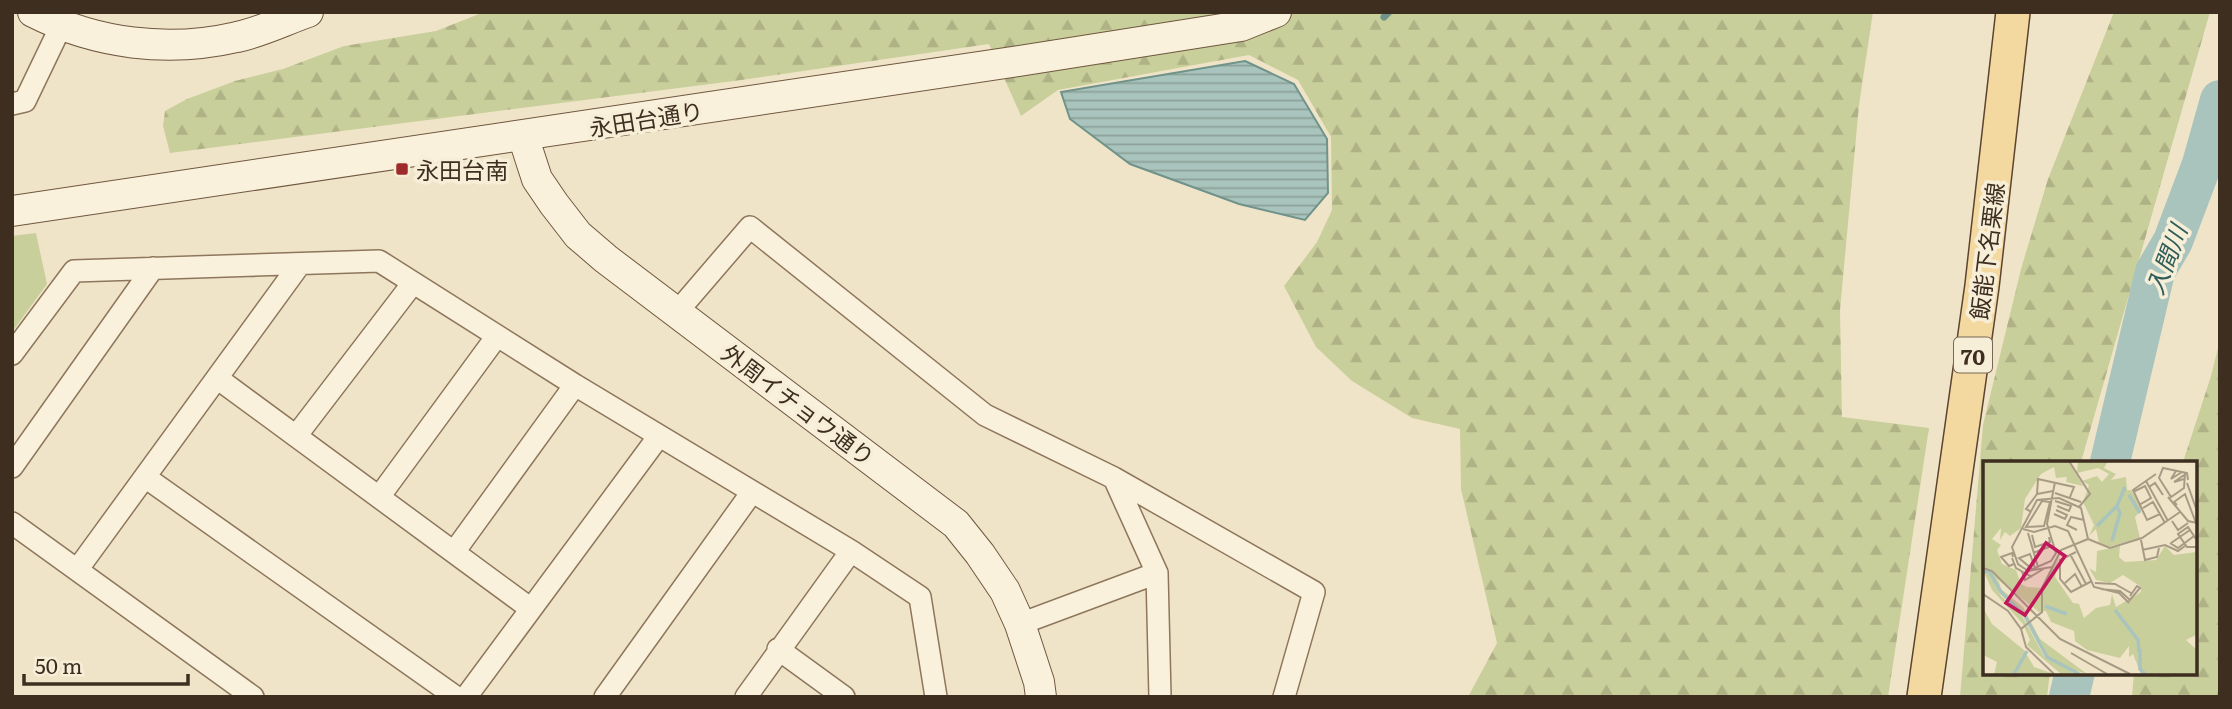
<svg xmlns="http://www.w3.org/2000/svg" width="2232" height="709" viewBox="0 0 2232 709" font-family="Literata,'Noto Sans JP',serif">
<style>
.forest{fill:url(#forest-firs)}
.green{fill:#c9cf9b}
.water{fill:url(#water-rules);stroke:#6f938a;stroke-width:2}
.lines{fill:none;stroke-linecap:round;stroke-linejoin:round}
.stream{stroke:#6f938a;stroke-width:7}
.river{stroke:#a9c4bc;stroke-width:40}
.street-casing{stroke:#8d765c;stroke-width:24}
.secondary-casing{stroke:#6f573f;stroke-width:32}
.primary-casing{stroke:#5b4430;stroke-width:36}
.street{stroke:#faf1dc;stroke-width:21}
.secondary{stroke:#faf1dc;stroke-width:30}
.primary{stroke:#f3d9a0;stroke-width:33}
.poi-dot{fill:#9e2a2b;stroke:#f7eed8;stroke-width:2.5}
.labels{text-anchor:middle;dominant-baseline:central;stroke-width:7;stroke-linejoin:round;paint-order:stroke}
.shield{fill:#f7eed8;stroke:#756857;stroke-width:2}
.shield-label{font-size:21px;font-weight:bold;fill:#3d2e20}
.street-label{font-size:23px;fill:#3d2e20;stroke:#f7eed8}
.poi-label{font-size:23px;fill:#3d2e20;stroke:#f7eed8;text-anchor:start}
.water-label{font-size:24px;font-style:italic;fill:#2f5d5a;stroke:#f7eed8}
.inset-river{fill:none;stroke:#a9c4bc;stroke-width:3.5}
.inset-road{fill:none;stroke:#a89b85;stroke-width:2}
.view{fill:#c2185b;fill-opacity:0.15;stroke:#c2185b;stroke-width:3.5}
.inset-edge{fill:none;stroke:#3d2e20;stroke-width:3.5}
</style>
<defs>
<pattern id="forest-firs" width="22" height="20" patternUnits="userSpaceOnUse" patternTransform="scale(1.75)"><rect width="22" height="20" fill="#c9cf9b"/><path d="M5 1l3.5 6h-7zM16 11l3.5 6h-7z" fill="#aeb285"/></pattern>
<pattern id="water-rules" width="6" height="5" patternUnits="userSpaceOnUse" patternTransform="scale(1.75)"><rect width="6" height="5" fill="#a9c4bc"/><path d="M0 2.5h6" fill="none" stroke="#8ba098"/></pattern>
</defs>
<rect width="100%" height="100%" fill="#f0e4c8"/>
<!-- forest -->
<path class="forest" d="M 484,12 L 1873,12 L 1859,105 L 1840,310 L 1842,417 L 1929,428 L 1888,697 L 1468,697 L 1497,643 L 1461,489 L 1460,429 L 1412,418 L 1352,381 L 1316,347 L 1284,286 L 1317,242 L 1332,210 L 1331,137 L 1298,80 L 1249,55 L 1058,90 L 1021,116 L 989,44 L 734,81 L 170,153 L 163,126 L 165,111 L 187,99 L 235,81 L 283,69 L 344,46 L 436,31 Z
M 2114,12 L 2210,12 L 2081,462 L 1985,462 L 1985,672 L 2050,672 L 2047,697 L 1960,697 L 1983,425 L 2021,269 L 2048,179 Z
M 2220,340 L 2220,697 L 2132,697 L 2134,672 L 2195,672 L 2195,462 L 2183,462 L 2211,376 Z"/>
<!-- green -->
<path class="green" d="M 36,233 L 47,284 L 12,332 L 12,236 Z"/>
<!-- water -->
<path class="water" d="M 1245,61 L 1294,84 L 1327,139 L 1328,193 L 1305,220 L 1239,204 L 1130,164 L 1070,119 L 1061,92 Z"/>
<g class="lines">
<!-- stream -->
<path class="stream" d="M 1384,17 L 1389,12"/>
<!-- river -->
<path class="river" d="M 2110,462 L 2155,272 L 2173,241 L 2202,164 L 2220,100
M 2069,697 L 2075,672"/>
<!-- street casing -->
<g class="street-casing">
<path id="street" d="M 12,104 L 25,101 L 61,26
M 677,312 L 750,227 L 985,415 L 1114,478 L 1314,592 L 1284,697
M 12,354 L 74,271 L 379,261 L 575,385 L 851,551 L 920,597 L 936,697
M 217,378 L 531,609
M 296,436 L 413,283
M 12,467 L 153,268
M 145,477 L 456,697
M 1114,478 L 1157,573 L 1160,697
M 379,497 L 497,336
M 12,523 L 253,697
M 454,552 L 575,385
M 77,570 L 300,264
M 1020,624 L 1157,573
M 778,649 L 844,697
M 466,697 L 659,436
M 605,697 L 752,492
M 746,697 L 851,551"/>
</g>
<!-- secondary casing -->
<g class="secondary-casing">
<path id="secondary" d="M 33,12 C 96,44 168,53 237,37 C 261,32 285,20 308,12
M 523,136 L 537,179 L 554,204 L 578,235 L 606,259 L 956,524 L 980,554 L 1005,591 L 1020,624 L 1039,682 L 1041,697
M 12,211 L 1019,61 L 1241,26 L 1276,12"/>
</g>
<!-- primary casing -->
<g class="primary-casing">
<path id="primary" d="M 1924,697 L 1982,286 L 2013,12"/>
</g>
<!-- street -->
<use href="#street" class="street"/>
<!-- secondary -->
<use href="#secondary" class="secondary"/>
<!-- primary -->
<use href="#primary" class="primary"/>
</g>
<!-- markers -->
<rect class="poi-dot" x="395" y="162" width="14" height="14" rx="3.5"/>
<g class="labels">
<!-- shield labels -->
<rect class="shield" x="1954" y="337.5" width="38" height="35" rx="5"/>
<g class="shield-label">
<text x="1973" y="355">70</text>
</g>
<!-- street labels -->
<g class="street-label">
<text transform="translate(646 118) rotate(-9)">永田台通り</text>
<text transform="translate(1986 251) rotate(-83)">飯能下名栗線</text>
<text transform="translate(799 404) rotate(37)">外周イチョウ通り</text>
</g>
<!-- poi labels -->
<g class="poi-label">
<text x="416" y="169">永田台南</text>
</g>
<!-- water labels -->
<g class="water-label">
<text transform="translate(2165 259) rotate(-69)">入間川</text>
</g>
</g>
<!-- overview -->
<g transform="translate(1983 461)">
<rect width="214" height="214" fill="#f0e4c8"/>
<path d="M 0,0 L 86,0 L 100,25 L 83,21 L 84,16 L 73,17 L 71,6 L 58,13 L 42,38 L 38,67 L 27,75 L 22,71 L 17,79 L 18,67 L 9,78 L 18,84 L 14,89 L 19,103 L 33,109 L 38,123 L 44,126 L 58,127 L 76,97 L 72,116 L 90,142 L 96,143 L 101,157 L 113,147 L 127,144 L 129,133 L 133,146 L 158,131 L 157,125 L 140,114 L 127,122 L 113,119 L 106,107 L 113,111 L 114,90 L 137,85 L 136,96 L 142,101 L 173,99 L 182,85 L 191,94 L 213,91 L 213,174 L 203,179 L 213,188 L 213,213 L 158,213 L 150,193 L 146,196 L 146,185 L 137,197 L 104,189 L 92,180 L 91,170 L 68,161 L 63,150 L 56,151 L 0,107 ZM 95,0 L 125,0 L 121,7 L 133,13 L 128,19 L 143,16 L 144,29 L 148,29 L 160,47 L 152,56 L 157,77 L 125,86 L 116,82 L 113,68 L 106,75 L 111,64 L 100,41 L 106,24 L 99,20 L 114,15 L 119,21 L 126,13 L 115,7 L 94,12 ZM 1,111 L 6,112 L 18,135 L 39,155 L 61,195 L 92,213 L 78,213 L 44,184 L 47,179 L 40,163 L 9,129 ZM 10,114 L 16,121 L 18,128 L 40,146 L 57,178 L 104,213 L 78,205 L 64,194 L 43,155 L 18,131 ZM 0,147 L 9,163 L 41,189 L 51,206 L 71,213 L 11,213 L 14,201 L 0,194 Z" fill="#c9cf9b"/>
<path class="inset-river" d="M 146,34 L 157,52M 114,65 L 134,45 L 142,26M 129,80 L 137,52 L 134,46M 0,111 L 6,110 L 18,131 L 42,155 L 64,196 L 96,213M 62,145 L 84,153M 132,149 L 155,179 L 156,191M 157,188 L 157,208 L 162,213M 31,213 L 44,190"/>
<path class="inset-road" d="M 86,0 L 107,33 L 96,46M 193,10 L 188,18 L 199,11M 202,12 L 201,27 L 188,36 L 176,17 L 180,7 L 204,12 L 205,19M 173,13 L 150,29 L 164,59 L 177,53M 201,14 L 191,21 L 201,18M 163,20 L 185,60M 204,22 L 214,50M 166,26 L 172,22 L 180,34M 70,30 L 54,33 L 55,18 L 91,26 L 87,36M 150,31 L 162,25 L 168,37 L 156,44M 72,32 L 98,41M 185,36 L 205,60 L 214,62M 59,40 L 67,41 L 61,65 L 43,66 ZM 72,40 L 88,45 L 86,50 L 74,45M 194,44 L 191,41 L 202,33 L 213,62M 160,47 L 170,41 L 182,62M 47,50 L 43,48 L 54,33M 71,53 L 82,58 L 84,54 L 73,49M 189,60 L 195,69 L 205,62M 40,68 L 51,71 L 72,65 L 85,70 L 111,126 L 136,132 L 146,142M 94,69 L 84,64 L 88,56 L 101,59M 45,72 L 55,106M 49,74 L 52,86 L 67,81 L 66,76M 105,78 L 127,87 L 159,77 L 197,51M 158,79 L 162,99 L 174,96 L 176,87M 187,82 L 195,87 L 211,75M 188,82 L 207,69M 213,86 L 204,86 L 195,73 L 205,66 L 213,78M 159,89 L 182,84 L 195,90 L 202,85M 93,91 L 77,99 L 77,118 L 88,131 L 109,120M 50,92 L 71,84M 87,93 L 103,123M 30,96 L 29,92 L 18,96 L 26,105 L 31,103M 29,97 L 33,107 L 49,116M 69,106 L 45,110 L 35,103 L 29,86 L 54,39 L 76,37 L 98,47 L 105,78M 0,107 L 9,110 L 77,178 L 147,213M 52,107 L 47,93 L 36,97 L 49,108 L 52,107 L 68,100 L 73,92 L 64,63 L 72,21M 39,111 L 42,119 L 62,107M 82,122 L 92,113 L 99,126M 112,122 L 132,123 L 148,132M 117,128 L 137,130 L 147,139M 0,133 L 25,150 L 38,168 L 43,186 L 71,213M 146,140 L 157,127 L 154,125 L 147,135M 38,168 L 59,151 L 59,127 L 78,89 L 105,78M 88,192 L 124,213"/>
<path class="view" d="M 63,82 L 82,95 L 42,154 L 23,142 Z"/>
<rect width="214" height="214" class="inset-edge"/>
</g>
<!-- border -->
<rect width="2232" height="709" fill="none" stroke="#3d2e20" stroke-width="28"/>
<!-- scale -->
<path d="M24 674v10h164v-10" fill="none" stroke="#3d2e20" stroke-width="3.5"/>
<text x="35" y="674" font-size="21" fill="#3d2e20" stroke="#f7eed8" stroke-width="5" paint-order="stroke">50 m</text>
</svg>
